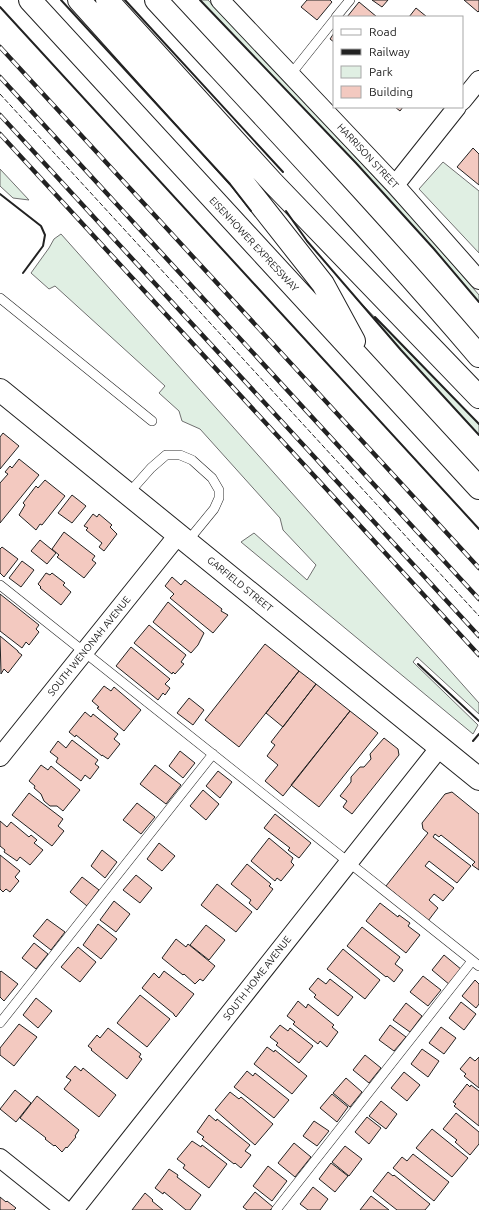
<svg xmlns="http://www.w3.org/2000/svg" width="479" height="1210" viewBox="0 0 479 1210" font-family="Ubuntu,sans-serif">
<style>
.green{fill:#e0efe3;stroke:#6f6f6f}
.building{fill:#f3c9c0;stroke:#222}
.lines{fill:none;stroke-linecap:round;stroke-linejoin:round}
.service-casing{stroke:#222;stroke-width:10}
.minor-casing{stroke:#222;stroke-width:20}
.tertiary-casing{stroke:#222;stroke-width:24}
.motorway-casing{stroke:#222;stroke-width:24}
.service{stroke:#fff;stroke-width:9}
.minor{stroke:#fff;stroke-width:18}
.tertiary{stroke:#fff;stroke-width:22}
.motorway{stroke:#fff;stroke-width:22}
.rail-casing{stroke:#222;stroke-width:4.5}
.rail{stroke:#fff;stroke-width:3;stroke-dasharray:9;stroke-linecap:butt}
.fence{stroke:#222;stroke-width:1;stroke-dasharray:5 2;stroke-linecap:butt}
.wall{stroke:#222;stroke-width:2}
.labels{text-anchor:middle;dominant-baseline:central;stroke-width:3;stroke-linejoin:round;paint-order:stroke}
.street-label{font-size:10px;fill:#222;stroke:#fff}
</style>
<rect width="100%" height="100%" fill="#fff"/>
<!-- green -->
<path class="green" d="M 200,0 L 208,0 L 286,82 L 424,231 L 479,295 L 479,302 L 434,249 L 356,163 Z
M 443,162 L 479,191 L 479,253 L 419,189 Z
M 0,169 L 29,200 L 13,198 L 0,186 Z
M 61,234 L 479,703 L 479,714 L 417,657 L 413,662 L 478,725 L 473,734 L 241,542 L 254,533 L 307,580 L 316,565 L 283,530 L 280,518 L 200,429 L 182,421 L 179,411 L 159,393 L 165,386 L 55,286 L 49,289 L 31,273 L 49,248 L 54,239 Z
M 354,296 L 479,424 L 479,435 L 401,350 Z"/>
<!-- building -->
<path class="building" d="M 307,0 L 330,0 L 332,2 L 317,20 L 301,7 Z
M 372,0 L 388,0 L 382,7 Z
M 464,0 L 479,0 L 479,11 L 478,12 Z
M 359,2 L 377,17 L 347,17 Z
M 416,8 L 427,17 L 409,17 Z
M 334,33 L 334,42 L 330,39 Z
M 395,107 L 403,107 L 400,111 Z
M 473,148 L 479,154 L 479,185 L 457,167 Z
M 3,433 L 19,446 L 0,469 L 0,437 Z
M 19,459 L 39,475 L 0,523 L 0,483 L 8,474 L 5,472 L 10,466 L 12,468 Z
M 45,480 L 65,496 L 42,525 L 40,524 L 36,530 L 19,515 L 25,505 L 23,503 L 36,486 L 38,488 Z
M 72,495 L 86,506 L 72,523 L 58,513 Z
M 93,514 L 97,517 L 99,514 L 112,525 L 110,527 L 117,534 L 104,551 L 99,547 L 102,543 L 86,530 L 88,528 L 84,526 Z
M 64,532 L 95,556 L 92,560 L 96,563 L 84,578 L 57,557 L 59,555 L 52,549 Z
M 40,540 L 56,553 L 47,564 L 31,551 Z
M 2,547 L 18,559 L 4,577 L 0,573 L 0,549 Z
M 22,561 L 34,570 L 21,587 L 9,578 Z
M 46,573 L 50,575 L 52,573 L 65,583 L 63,585 L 71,592 L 61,605 L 40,588 L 41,587 L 38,584 Z
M 172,577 L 181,585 L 185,580 L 222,609 L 221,611 L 228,615 L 213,633 L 170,598 L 174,594 L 165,586 Z
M 0,594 L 39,625 L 36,629 L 39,632 L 29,645 L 26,642 L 22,648 L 0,631 Z
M 168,602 L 204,633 L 198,645 L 191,653 L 153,622 Z
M 149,625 L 186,655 L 181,662 L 184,664 L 175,674 L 173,672 L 172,674 L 134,643 Z
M 0,636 L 18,651 L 18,652 L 22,655 L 8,673 L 4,669 L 1,674 Z
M 265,644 L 299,671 L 239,747 L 205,720 Z
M 131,647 L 170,679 L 165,684 L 170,688 L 165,695 L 163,693 L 158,700 L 116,666 Z
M 299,671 L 316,684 L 283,727 L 266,713 Z
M 316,684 L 350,711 L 283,796 L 265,781 L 278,765 L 267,756 L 275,745 L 271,742 Z
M 104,686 L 111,691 L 114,687 L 141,710 L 124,731 L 97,708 L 99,707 L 92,701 Z
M 189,698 L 204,710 L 193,725 L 177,713 Z
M 350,711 L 378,733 L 319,807 L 291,785 Z
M 85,712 L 91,717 L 93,714 L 118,734 L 114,739 L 120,744 L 108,759 L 102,755 L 102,756 L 76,735 L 75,737 L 69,732 Z
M 384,738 L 398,749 L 399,755 L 352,814 L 343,807 L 347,801 L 340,796 L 351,782 L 351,777 L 360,767 L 364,767 L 371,759 L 370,754 Z
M 72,740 L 98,760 L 95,764 L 99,767 L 90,779 L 85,775 L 81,781 L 56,762 L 58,758 L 50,752 L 58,741 L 66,748 Z
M 180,751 L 195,763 L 183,778 L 169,766 Z
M 41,765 L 48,770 L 51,766 L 80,790 L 63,811 L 57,806 L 50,806 L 44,801 L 41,794 L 34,788 L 35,786 L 29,781 Z
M 155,765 L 181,785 L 166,804 L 140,784 Z
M 218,771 L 232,782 L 220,798 L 206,786 Z
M 203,790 L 219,804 L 206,820 L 190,806 Z
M 452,792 L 479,814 L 479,870 L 472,865 L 475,862 L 441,835 L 439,837 L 435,834 L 433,837 L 471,866 L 457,883 L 429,861 L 425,866 L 454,888 L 443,901 L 434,894 L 429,900 L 438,908 L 428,921 L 386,886 L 428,833 L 423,829 L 422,823 L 445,794 Z
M 29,793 L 63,819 L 58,826 L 64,831 L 52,846 L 12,815 Z
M 137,803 L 155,817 L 141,834 L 123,820 Z
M 275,814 L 311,843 L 299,858 L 288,850 L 290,848 L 264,828 Z
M 0,821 L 7,827 L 11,822 L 29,837 L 31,835 L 37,840 L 34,843 L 43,850 L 30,865 L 20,857 L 17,861 L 4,852 L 5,850 L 0,846 Z
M 269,838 L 293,858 L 291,862 L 294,865 L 281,881 L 277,878 L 275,881 L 251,861 Z
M 159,843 L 175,856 L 162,871 L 147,859 Z
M 102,850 L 117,862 L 105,878 L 91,866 Z
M 0,855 L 20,871 L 15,877 L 19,881 L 10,892 L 6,889 L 3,892 L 0,889 Z
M 247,864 L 271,884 L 269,886 L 273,889 L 257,910 L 249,903 L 251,900 L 231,884 Z
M 136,875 L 152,888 L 140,903 L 123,890 Z
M 82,877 L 99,890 L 87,906 L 70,892 Z
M 217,884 L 252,912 L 236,932 L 201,905 Z
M 114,901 L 130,914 L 116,932 L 100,920 Z
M 380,903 L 398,917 L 399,915 L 410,923 L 408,926 L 420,935 L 406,953 L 366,921 Z
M 47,919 L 65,932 L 51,950 L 33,936 Z
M 98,924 L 117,939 L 101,959 L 83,945 Z
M 206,925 L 225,940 L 209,960 L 190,945 Z
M 362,927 L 400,957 L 395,964 L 403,970 L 394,982 L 387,976 L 386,977 L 347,946 Z
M 176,939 L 186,947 L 188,944 L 215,966 L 203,981 L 200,979 L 195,984 L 184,974 L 183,975 L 162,958 Z
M 34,943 L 48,954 L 36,969 L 22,958 Z
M 78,947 L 96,962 L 80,982 L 61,967 Z
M 343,949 L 380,980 L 365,999 L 327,969 Z
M 444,955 L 462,970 L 450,985 L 432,970 Z
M 1,971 L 18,984 L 4,1001 L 0,997 L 0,972 Z
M 164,971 L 194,994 L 176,1017 L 174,1015 L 174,1014 L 142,988 L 154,973 L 159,978 Z
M 423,976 L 441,990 L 428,1006 L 410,992 Z
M 318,978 L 326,984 L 330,979 L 353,997 L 338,1016 L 314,997 L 316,995 L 309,989 Z
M 475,980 L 479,984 L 479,1004 L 476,1008 L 462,996 Z
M 140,995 L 170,1019 L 147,1047 L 117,1023 Z
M 36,998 L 52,1011 L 38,1028 L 23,1015 Z
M 298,1001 L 306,1008 L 308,1004 L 334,1025 L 332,1027 L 338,1032 L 327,1047 L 320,1041 L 318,1044 L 293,1024 L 295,1022 L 287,1016 Z
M 461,1002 L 476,1014 L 464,1030 L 449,1018 Z
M 406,1003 L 422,1016 L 410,1032 L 393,1020 Z
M 19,1024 L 37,1037 L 14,1066 L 0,1055 L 0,1048 Z
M 280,1025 L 288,1031 L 290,1028 L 313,1046 L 299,1063 L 276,1045 L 278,1043 L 270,1037 Z
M 390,1025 L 406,1037 L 394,1051 L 379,1040 Z
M 441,1027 L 456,1038 L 444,1054 L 429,1043 Z
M 108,1028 L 141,1054 L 139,1057 L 142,1059 L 127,1079 L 91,1050 L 92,1049 L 88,1046 L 97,1035 L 100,1038 Z
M 267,1047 L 274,1052 L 275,1050 L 307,1076 L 292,1094 L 254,1064 Z
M 422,1049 L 439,1061 L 428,1077 L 411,1064 Z
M 365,1055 L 381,1068 L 369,1083 L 353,1070 Z
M 470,1057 L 475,1061 L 479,1057 L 479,1088 L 464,1076 L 466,1074 L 460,1069 Z
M 75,1066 L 81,1071 L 83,1068 L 116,1095 L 99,1117 L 64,1089 L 71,1080 L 66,1077 Z
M 247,1071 L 253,1076 L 255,1073 L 289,1100 L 274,1118 L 234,1087 Z
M 404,1072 L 420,1085 L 407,1101 L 391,1088 Z
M 346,1078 L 362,1092 L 350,1107 L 333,1093 Z
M 467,1084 L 470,1087 L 471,1085 L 479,1091 L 479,1126 L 454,1106 L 456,1104 L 453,1102 Z
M 15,1090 L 31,1103 L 16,1122 L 0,1109 Z
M 230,1092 L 239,1099 L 241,1097 L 273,1124 L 255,1145 L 215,1110 Z
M 332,1094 L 348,1107 L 337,1122 L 320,1108 Z
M 37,1096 L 79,1130 L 75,1136 L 76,1137 L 67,1148 L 66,1147 L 62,1152 L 55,1145 L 54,1146 L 45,1139 L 46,1138 L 20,1118 Z
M 381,1101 L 397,1114 L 386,1129 L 369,1116 Z
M 456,1113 L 479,1132 L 479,1144 L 470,1155 L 455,1142 L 457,1140 L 443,1129 Z
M 209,1115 L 216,1121 L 217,1119 L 250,1145 L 245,1151 L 251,1155 L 241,1168 L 235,1163 L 234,1164 L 202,1139 L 204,1137 L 197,1132 Z
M 367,1117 L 381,1128 L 369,1144 L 355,1132 Z
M 314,1121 L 329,1131 L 317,1146 L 303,1136 Z
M 432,1129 L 468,1158 L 452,1177 L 416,1148 Z
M 192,1141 L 201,1147 L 202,1145 L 227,1164 L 209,1188 L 183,1168 L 185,1165 L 177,1159 Z
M 294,1143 L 311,1157 L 295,1177 L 278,1163 Z
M 345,1146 L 362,1159 L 349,1176 L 332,1162 Z
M 413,1154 L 449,1182 L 434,1201 L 393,1168 L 402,1157 L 407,1161 Z
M 331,1163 L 348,1176 L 335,1192 L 319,1179 Z
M 268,1166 L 287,1181 L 272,1201 L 253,1186 Z
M 169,1169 L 178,1175 L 177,1177 L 201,1195 L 190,1210 L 186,1210 L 164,1192 L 163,1194 L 155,1188 Z
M 388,1172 L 393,1176 L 394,1175 L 430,1204 L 425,1210 L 397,1210 L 373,1191 Z
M 313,1187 L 328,1199 L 320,1210 L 308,1210 L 300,1204 Z
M 255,1192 L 273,1207 L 270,1210 L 247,1210 L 243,1207 Z
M 145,1193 L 153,1200 L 152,1201 L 163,1210 L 132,1210 Z
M 371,1196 L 389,1210 L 360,1210 Z
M 0,1197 L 6,1202 L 7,1201 L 16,1208 L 14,1210 L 0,1210 Z"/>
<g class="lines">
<!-- service casing -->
<g class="service-casing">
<path id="service" d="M 336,17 L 350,0
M 291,74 L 334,20
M 0,298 L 152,421
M 128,494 L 151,468 L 166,455 L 180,455 L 192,460 L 212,478 L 219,490 L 219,498 L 214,509 L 187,542
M 0,585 L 479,966
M 0,1023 L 213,754
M 276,1210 L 472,961"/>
</g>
<!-- minor casing -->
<g class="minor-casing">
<path id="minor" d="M 220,0 L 395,185 L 479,280
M 462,101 L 479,80
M 395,185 L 457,107
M 0,757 L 178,535
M 0,1158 L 65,1210
M 74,1210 L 440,747"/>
</g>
<!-- tertiary casing -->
<g class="tertiary-casing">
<path id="tertiary" d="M 0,390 L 479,779"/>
</g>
<!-- motorway casing -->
<g class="motorway-casing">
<path id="motorway" d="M 30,0 L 479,488
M 79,0 L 241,180 L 323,284 L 354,341
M 107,0 L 273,183 L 479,397
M 156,0 C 265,118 375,234 479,356"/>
</g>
<!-- service -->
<use href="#service" class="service"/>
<!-- minor -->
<use href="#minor" class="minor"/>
<!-- tertiary -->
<use href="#tertiary" class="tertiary"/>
<!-- motorway -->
<use href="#motorway" class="motorway"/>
<!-- rail casing -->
<g class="rail-casing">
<path id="rail" d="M 0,47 L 479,568
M 0,77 L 479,599
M 0,115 L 479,636
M 0,134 L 479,655"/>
</g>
<!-- rail -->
<use href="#rail" class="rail"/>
<!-- fence -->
<path class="fence" d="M 0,94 L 479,616"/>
<!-- wall -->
<path class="wall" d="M 61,0 L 230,184 L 251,211
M 125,0 L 283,172
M 200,0 L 356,163 L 434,249 L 479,302
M 0,7 L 479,529
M 0,194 L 41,226 L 45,235 L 43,246 L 23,273
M 286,211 L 307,241 L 401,350 L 479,435
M 375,317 L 479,424
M 418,664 L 479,721
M 473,741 L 479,734"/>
</g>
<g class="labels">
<!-- street labels -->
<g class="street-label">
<text transform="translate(368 156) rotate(47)">HARRISON STREET</text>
<text transform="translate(254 244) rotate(47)">EISENHOWER EXPRESSWAY</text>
<text transform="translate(240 584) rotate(39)">GARFIELD STREET</text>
<text transform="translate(89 646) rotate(-51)">SOUTH WENONAH AVENUE</text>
<text transform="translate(257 978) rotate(-52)">SOUTH HOME AVENUE</text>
</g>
</g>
<!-- legend -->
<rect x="333" y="16" width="130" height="92" fill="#ffffff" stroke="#a7a7a7"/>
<rect x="341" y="29" width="20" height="6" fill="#ffffff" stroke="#a7a7a7"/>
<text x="369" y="36" font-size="12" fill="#222222">Road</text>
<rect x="341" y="49" width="20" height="6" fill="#222222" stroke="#a7a7a7"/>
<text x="369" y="56" font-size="12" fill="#222222">Railway</text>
<rect x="341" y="66" width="20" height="12" fill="#e0efe3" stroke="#a7a7a7"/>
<text x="369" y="76" font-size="12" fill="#222222">Park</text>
<rect x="341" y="86" width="20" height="12" fill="#f3c9c0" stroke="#a7a7a7"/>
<text x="369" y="96" font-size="12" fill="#222222">Building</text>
</svg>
